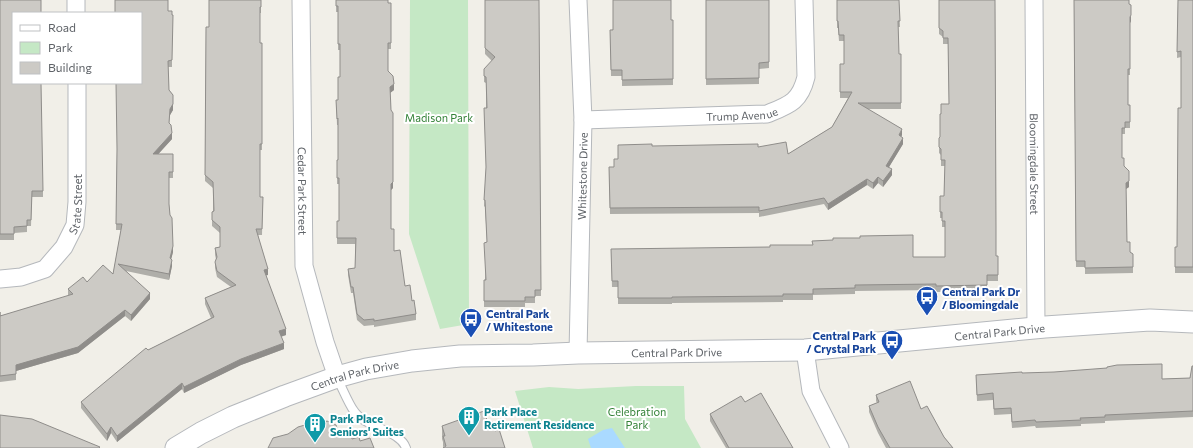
<svg xmlns="http://www.w3.org/2000/svg" width="1193" height="448" viewBox="0 0 1193 448" font-family="Commissioner,sans-serif">
<style>
.green{fill:#c5e8c5}
.water{fill:#aadaff}
.lines{fill:none;stroke-linecap:round;stroke-linejoin:round}
.service-casing{stroke:#b5b8bc;stroke-width:10}
.minor-casing{stroke:#b5b8bc;stroke-width:19}
.tertiary-casing{stroke:#b5b8bc;stroke-width:23}
.service{stroke:#fff;stroke-width:8}
.minor{stroke:#fff;stroke-width:17}
.tertiary{stroke:#fff;stroke-width:21}
.wall{fill:#afaea9}
.shaded-wall{fill:#8f8d8a}
.building{fill:#cccac5;stroke:#8f8d8a}
.labels{text-anchor:middle;dominant-baseline:central;stroke-width:4;stroke-linejoin:round;paint-order:stroke}
.street-label{font-size:11px;fill:#5f6368;stroke:#fff}
.park-label{font-size:11px;fill:#348238;stroke:#fff}
.transit-label{font-size:11px;font-weight:bold;fill:#164399;stroke:#fff;text-anchor:start}
.culture-label{font-size:11px;font-weight:bold;fill:#0d838f;stroke:#fff;text-anchor:start}
</style>
<rect width="100%" height="100%" fill="#f1efe8"/>
<!-- green -->
<path class="green" d="M 410,0 L 468,0 L 469,324 L 440,329 L 409,234 Z
M 636,386 L 684,386 L 685,419 L 701,448 L 533,448 L 515,391 L 549,387 L 578,389 Z"/>
<!-- water -->
<path class="water" d="M 612,428 L 625,448 L 591,448 L 588,439 L 603,430 Z"/>
<g class="lines">
<!-- service casing -->
<g class="service-casing">
<path id="service" d="M 337,378 C 342,387 348,403 354,411 C 365,428 400,430 406,448"/>
</g>
<!-- minor casing -->
<g class="minor-casing">
<g id="minor">
<path d="M 76,0 L 76,13"/>
<path id="s1" d="M 301,0 L 304,266 L 325,342 L 337,377"/>
<path id="s2" d="M 1034,0 L 1036,328"/>
<path id="s3" d="M 583,120 L 767,114 C 789,105 800,102 806,77 L 804,0"/>
<path id="s4" d="M 0,279 L 21,277 L 45,269 L 64,247 L 75,225 L 77,202 L 77,83"/>
<path d="M 805,350 L 811,391 L 840,448"/>
<path id="s5" d="M 578,353 L 583,120 L 578,0"/>
</g>
</g>
<!-- tertiary casing -->
<g class="tertiary-casing">
<g id="tertiary">
<path id="s6" d="M 176,448 L 201,433 L 233,417 L 285,396 L 337,377 L 366,369 L 412,361 L 460,356 L 533,355 L 578,353 L 805,350 L 1045,327 L 1150,320 L 1193,322"/>
</g>
</g>
<!-- service -->
<use href="#service" class="service"/>
<!-- minor -->
<use href="#minor" class="minor"/>
<!-- tertiary -->
<use href="#tertiary" class="tertiary"/>
</g>
<!-- wall -->
<path class="wall" d="M 0,0 L 13,13 L 43,191 L 43,197 L 32,197 L 31,226 L 27,226 L 27,232 L 14,233 L 14,240 L 0,240 Z
M 261,0 L 261,13 L 260,13 L 260,43 L 262,43 L 262,150 L 260,150 L 260,197 L 263,197 L 262,235 L 258,235 L 268,275 L 266,275 L 286,335 L 281,337 L 284,349 L 241,365 L 184,393 L 182,389 L 117,442 L 111,433 L 107,441 L 81,408 L 81,402 L 148,350 L 211,318 L 205,304 L 205,298 L 231,287 L 217,277 L 215,268 L 215,262 L 216,259 L 215,255 L 215,248 L 220,247 L 220,233 L 212,226 L 212,212 L 213,211 L 213,188 L 205,181 L 206,27 L 209,27 Z
M 336,0 L 391,3 L 391,49 L 388,49 L 388,71 L 394,90 L 390,93 L 393,188 L 391,190 L 391,229 L 394,251 L 405,286 L 412,301 L 416,314 L 416,320 L 374,327 L 374,325 L 364,326 L 357,320 L 353,293 L 351,293 L 348,275 L 348,269 L 355,268 L 355,244 L 337,244 L 337,221 L 339,221 L 339,184 L 337,184 L 337,160 L 338,160 L 338,125 L 337,125 L 336,100 L 338,100 L 340,77 L 340,50 L 338,50 L 338,12 L 336,12 Z
M 485,0 L 541,267 L 541,296 L 535,296 L 535,303 L 525,303 L 525,307 L 484,307 L 484,280 L 485,280 L 487,242 L 485,207 L 484,206 L 486,169 L 486,83 L 484,82 L 484,69 L 492,61 L 485,54 Z
M 706,0 L 769,0 L 769,68 L 759,69 L 759,84 L 706,85 Z
M 837,0 L 899,0 L 900,27 L 898,27 L 899,54 L 901,54 L 901,109 L 868,109 L 902,135 L 901,137 L 903,144 L 889,167 L 892,175 L 883,187 L 878,183 L 873,189 L 867,185 L 828,210 L 824,204 L 759,217 L 759,213 L 610,214 L 609,167 L 614,167 L 618,159 L 652,146 L 758,147 L 788,154 L 832,127 L 848,98 L 840,98 L 840,64 L 844,64 L 844,41 L 839,41 L 838,28 L 837,28 Z
M 939,0 L 995,0 L 996,256 L 998,256 L 998,281 L 987,281 L 987,291 L 936,292 L 936,290 L 855,291 L 855,294 L 813,295 L 813,300 L 783,300 L 783,302 L 672,303 L 672,304 L 618,304 L 618,287 L 612,287 L 611,249 L 913,257 L 945,257 L 945,227 L 942,227 L 942,218 L 940,218 L 940,202 L 944,196 L 945,166 L 941,166 L 941,155 L 939,153 L 939,138 L 940,137 L 941,114 L 949,104 L 948,44 L 943,44 L 943,37 L 939,34 Z
M 1074,0 L 1131,21 L 1130,23 L 1130,75 L 1128,75 L 1128,105 L 1130,105 L 1130,128 L 1125,128 L 1125,134 L 1122,134 L 1122,158 L 1129,187 L 1126,189 L 1127,242 L 1130,252 L 1133,254 L 1133,273 L 1085,274 L 1085,267 L 1076,267 Z
M 1178,0 L 1193,0 L 1193,273 L 1175,273 L 1175,247 L 1177,247 L 1181,108 L 1181,57 L 1177,58 Z
M 168,11 L 172,11 L 172,67 L 168,67 L 169,90 L 173,95 L 173,110 L 170,115 L 169,123 L 172,139 L 158,154 L 173,154 L 173,178 L 169,178 L 169,204 L 173,252 L 171,259 L 172,266 L 169,280 L 126,271 L 150,299 L 131,321 L 125,316 L 78,353 L 16,371 L 16,380 L 0,382 L 0,312 L 0,316 L 69,296 L 68,295 L 68,289 L 113,274 L 121,230 L 116,230 L 117,152 Z
M 671,20 L 673,20 L 673,85 L 622,86 L 622,76 L 611,76 L 610,30 Z
M 1193,366 L 1193,417 L 1105,421 L 1105,423 L 1081,424 L 1081,426 L 1036,428 L 1035,426 L 1012,428 L 1011,414 L 994,415 L 993,400 L 977,401 L 976,375 L 1022,373 L 1162,379 L 1190,378 Z
M 876,395 L 921,409 L 953,448 L 886,448 L 878,433 L 869,412 L 869,406 L 877,403 L 876,401 Z
M 745,402 L 793,448 L 726,448 L 710,421 L 710,414 Z
M 488,423 L 495,431 L 443,447 L 443,442 L 442,439 L 442,426 Z"/>
<!-- shaded-wall -->
<path class="shaded-wall" d="M 1131,15 L 1131,21 L 1130,23 L 1130,17 Z
M 394,84 L 394,90 L 390,93 L 390,87 Z
M 173,104 L 173,110 L 170,115 L 170,109 Z
M 902,129 L 902,135 L 899,141 L 899,135 Z
M 172,133 L 172,139 L 153,160 L 153,154 Z
M 903,138 L 903,144 L 886,172 L 886,166 Z
M 892,169 L 892,175 L 883,187 L 883,181 Z
M 878,177 L 878,183 L 873,189 L 873,183 Z
M 867,179 L 867,185 L 828,210 L 828,204 Z
M 1129,181 L 1129,187 L 1126,189 L 1126,183 Z
M 393,182 L 393,188 L 391,190 L 391,184 Z
M 173,246 L 173,252 L 170,264 L 170,258 Z
M 172,260 L 172,266 L 169,280 L 169,274 Z
M 268,269 L 268,275 L 264,276 L 264,270 Z
M 150,293 L 150,299 L 131,321 L 131,315 Z
M 125,310 L 125,316 L 78,353 L 16,371 L 16,365 Z
M 286,329 L 286,335 L 279,337 L 279,331 Z
M 284,343 L 284,349 L 241,365 L 184,393 L 184,387 L 241,359 Z
M 182,383 L 182,389 L 117,442 L 117,436 Z
M 111,427 L 111,433 L 107,441 L 107,434 Z"/>
<!-- building -->
<path class="building" d="M 0,0 L 41,0 L 41,13 L 13,13 L 13,83 L 41,83 L 43,191 L 32,191 L 31,220 L 27,220 L 27,226 L 14,227 L 14,234 L 0,234 Z
M 115,0 L 168,0 L 168,11 L 172,11 L 172,15 L 173,15 L 172,60 L 168,61 L 169,90 L 173,95 L 173,104 L 170,109 L 169,123 L 171,125 L 172,133 L 153,154 L 173,154 L 173,172 L 169,172 L 169,204 L 170,215 L 172,218 L 173,246 L 170,258 L 172,260 L 169,274 L 118,264 L 150,293 L 131,315 L 125,310 L 78,347 L 16,365 L 16,374 L 0,376 L 0,312 L 0,316 L 73,294 L 68,289 L 83,277 L 87,282 L 103,265 L 113,274 L 122,224 L 116,224 L 117,149 L 116,83 L 141,83 L 141,13 L 115,13 Z
M 209,0 L 261,0 L 261,7 L 260,7 L 260,43 L 262,43 L 262,144 L 260,144 L 260,197 L 263,197 L 262,229 L 256,229 L 268,269 L 264,270 L 286,329 L 279,331 L 284,343 L 241,359 L 184,387 L 182,383 L 117,436 L 111,427 L 107,434 L 81,402 L 146,348 L 148,350 L 214,317 L 205,298 L 236,285 L 217,271 L 215,262 L 217,257 L 215,248 L 220,247 L 220,227 L 212,220 L 212,212 L 214,211 L 213,182 L 205,175 L 206,27 L 209,27 Z
M 336,0 L 388,0 L 388,3 L 391,3 L 391,43 L 388,43 L 388,71 L 393,76 L 394,84 L 390,87 L 391,110 L 393,113 L 393,182 L 391,184 L 391,229 L 394,229 L 394,251 L 400,250 L 405,286 L 410,285 L 412,301 L 414,300 L 416,314 L 374,321 L 374,319 L 364,320 L 357,314 L 353,287 L 351,287 L 348,269 L 355,268 L 356,238 L 337,238 L 337,221 L 339,221 L 339,178 L 337,178 L 337,160 L 338,160 L 338,118 L 337,119 L 336,100 L 338,100 L 338,77 L 340,77 L 340,44 L 338,44 L 338,6 L 336,6 Z
M 485,0 L 539,0 L 541,290 L 535,290 L 535,297 L 525,297 L 525,301 L 484,301 L 484,280 L 486,280 L 484,243 L 487,242 L 485,200 L 484,200 L 486,167 L 484,108 L 487,108 L 486,77 L 484,76 L 484,69 L 495,57 L 485,48 Z
M 613,0 L 671,0 L 671,20 L 673,20 L 673,79 L 622,80 L 622,70 L 611,70 L 610,30 L 613,30 Z
M 706,0 L 769,0 L 769,62 L 759,63 L 759,78 L 706,79 Z
M 837,0 L 899,0 L 900,21 L 898,21 L 899,54 L 901,54 L 901,103 L 858,103 L 902,129 L 899,135 L 903,138 L 886,166 L 892,169 L 883,181 L 878,177 L 873,183 L 867,179 L 828,204 L 824,198 L 759,211 L 759,207 L 610,208 L 609,167 L 614,167 L 614,159 L 618,159 L 618,145 L 652,144 L 652,146 L 758,144 L 758,147 L 786,142 L 788,154 L 832,127 L 852,92 L 840,92 L 840,64 L 844,64 L 844,35 L 839,35 L 838,21 L 837,21 Z
M 939,0 L 995,0 L 996,227 L 996,256 L 998,256 L 998,275 L 987,275 L 987,285 L 936,286 L 936,284 L 855,285 L 855,288 L 813,289 L 813,294 L 783,294 L 783,296 L 672,297 L 672,298 L 618,298 L 618,281 L 612,281 L 611,249 L 770,247 L 770,245 L 813,245 L 812,241 L 833,240 L 833,238 L 860,238 L 860,236 L 913,235 L 913,257 L 945,257 L 945,221 L 942,221 L 942,212 L 940,212 L 940,196 L 944,196 L 945,160 L 941,160 L 941,149 L 939,147 L 939,138 L 940,137 L 940,114 L 941,114 L 941,104 L 949,104 L 948,38 L 943,38 L 943,31 L 939,28 Z
M 1074,0 L 1129,0 L 1129,4 L 1131,5 L 1131,15 L 1130,17 L 1130,69 L 1128,69 L 1128,105 L 1130,105 L 1130,122 L 1125,122 L 1125,128 L 1122,128 L 1122,158 L 1124,158 L 1124,166 L 1129,171 L 1129,181 L 1126,183 L 1127,242 L 1130,242 L 1130,252 L 1133,254 L 1133,267 L 1085,268 L 1085,261 L 1076,261 Z
M 1178,0 L 1193,0 L 1193,267 L 1175,267 L 1175,247 L 1177,247 L 1178,108 L 1181,108 L 1181,51 L 1177,52 Z
M 1162,364 L 1162,379 L 1190,378 L 1192,366 L 1193,366 L 1193,411 L 1105,415 L 1105,417 L 1080,418 L 1081,420 L 1036,422 L 1035,420 L 1012,422 L 1011,408 L 994,409 L 993,393 L 977,395 L 976,375 L 1022,372 L 1022,373 L 1054,372 L 1107,368 L 1107,367 L 1117,365 Z
M 910,381 L 921,409 L 927,406 L 944,437 L 953,448 L 890,448 L 878,427 L 869,406 L 879,402 L 876,395 Z
M 761,393 L 793,448 L 729,448 L 710,414 L 741,396 L 745,402 Z
M 484,411 L 488,423 L 492,421 L 495,431 L 499,429 L 505,448 L 443,448 L 446,446 L 443,436 L 445,436 L 442,426 Z
M 0,415 L 32,419 L 100,447 L 99,448 L 0,448 Z
M 327,421 L 336,425 L 340,436 L 351,433 L 352,439 L 359,437 L 360,441 L 370,438 L 374,448 L 268,448 L 273,438 L 288,434 L 298,427 L 305,425 L 316,426 Z"/>
<!-- icons -->
<defs>
<g id="bus-pin" transform="scale(1.15)"><path d="M0 17L-7.5 6A9.5 9.5 0 1 1 7.5 6Z" fill="#1a4fb4" stroke="#fff"/><path d="M-5-6H5V4H4V6H2V4H-2V6H-4V4H-5ZM-3.5-4V0h7V-4ZM-3.5 1.2v1.5H-2V1.2ZM2 1.2v1.5H3.5V1.2Z" fill="#fff"/></g>
<g id="building-pin" transform="scale(1.15)"><path d="M0 17L-7.5 6A9.5 9.5 0 1 1 7.5 6Z" fill="#0f9aa8" stroke="#fff"/><path d="M-4-6H4V6H1V3H-1V6H-4ZM-2.5-4.3h1.7v1.8h-1.7ZM.8-4.3h1.7v1.8H.8ZM-2.5-1h1.7V.8h-1.7ZM.8-1h1.7V.8H.8Z" fill="#fff"/></g>
</defs>
<g fill-rule="evenodd">
<use href="#bus-pin" x="927" y="297"/>
<use href="#bus-pin" x="471" y="319"/>
<use href="#bus-pin" x="892" y="341"/>
<use href="#building-pin" x="469" y="417"/>
<use href="#building-pin" x="315" y="424"/>
</g>
<g class="labels">
<!-- street labels -->
<g class="street-label">
<text stroke="none"><textPath href="#s3" startOffset="159">Trump Avenue</textPath></text>
<text stroke="none"><textPath href="#s2" startOffset="164">Bloomingdale Street</textPath></text>
<text stroke="none"><textPath href="#s5" startOffset="177">Whitestone Drive</textPath></text>
<text stroke="none"><textPath href="#s1" startOffset="191">Cedar Park Street</textPath></text>
<text stroke="none"><textPath href="#s4" startOffset="121">State Street</textPath></text>
<text stroke="none"><textPath href="#s6" startOffset="842">Central Park Drive</textPath></text>
<text stroke="none"><textPath href="#s6" startOffset="518">Central Park Drive</textPath></text>
<text stroke="none"><textPath href="#s6" startOffset="194">Central Park Drive</textPath></text>
</g>
<!-- park labels -->
<g class="park-label">
<text x="439" y="117">Madison Park</text>
<text x="637" y="411">Celebration<tspan x="637" dy="13">Park</tspan></text>
</g>
<!-- transit labels -->
<g class="transit-label">
<text x="942" y="291">Central Park Dr<tspan x="942" dy="13">/ Bloomingdale</tspan></text>
<text x="486" y="313">Central Park<tspan x="486" dy="13">/ Whitestone</tspan></text>
<text x="876" y="335" text-anchor="end">Central Park<tspan x="876" dy="13">/ Crystal Park</tspan></text>
</g>
<!-- culture labels -->
<g class="culture-label">
<text x="484" y="411">Park Place<tspan x="484" dy="13">Retirement Residence</tspan></text>
<text x="330" y="418">Park Place<tspan x="330" dy="13">Seniors' Suites</tspan></text>
</g>
</g>
<!-- legend -->
<rect x="12" y="12" width="130" height="72" fill="#ffffff" stroke="#bfc1c3"/>
<rect x="20" y="25" width="20" height="6" fill="#ffffff" stroke="#bfc1c3"/>
<text x="48" y="32" font-size="12" fill="#5f6368">Road</text>
<rect x="20" y="42" width="20" height="12" fill="#c5e8c5" stroke="#bfc1c3"/>
<text x="48" y="52" font-size="12" fill="#5f6368">Park</text>
<rect x="20" y="62" width="20" height="12" fill="#cccac5" stroke="#bfc1c3"/>
<text x="48" y="72" font-size="12" fill="#5f6368">Building</text>
</svg>
